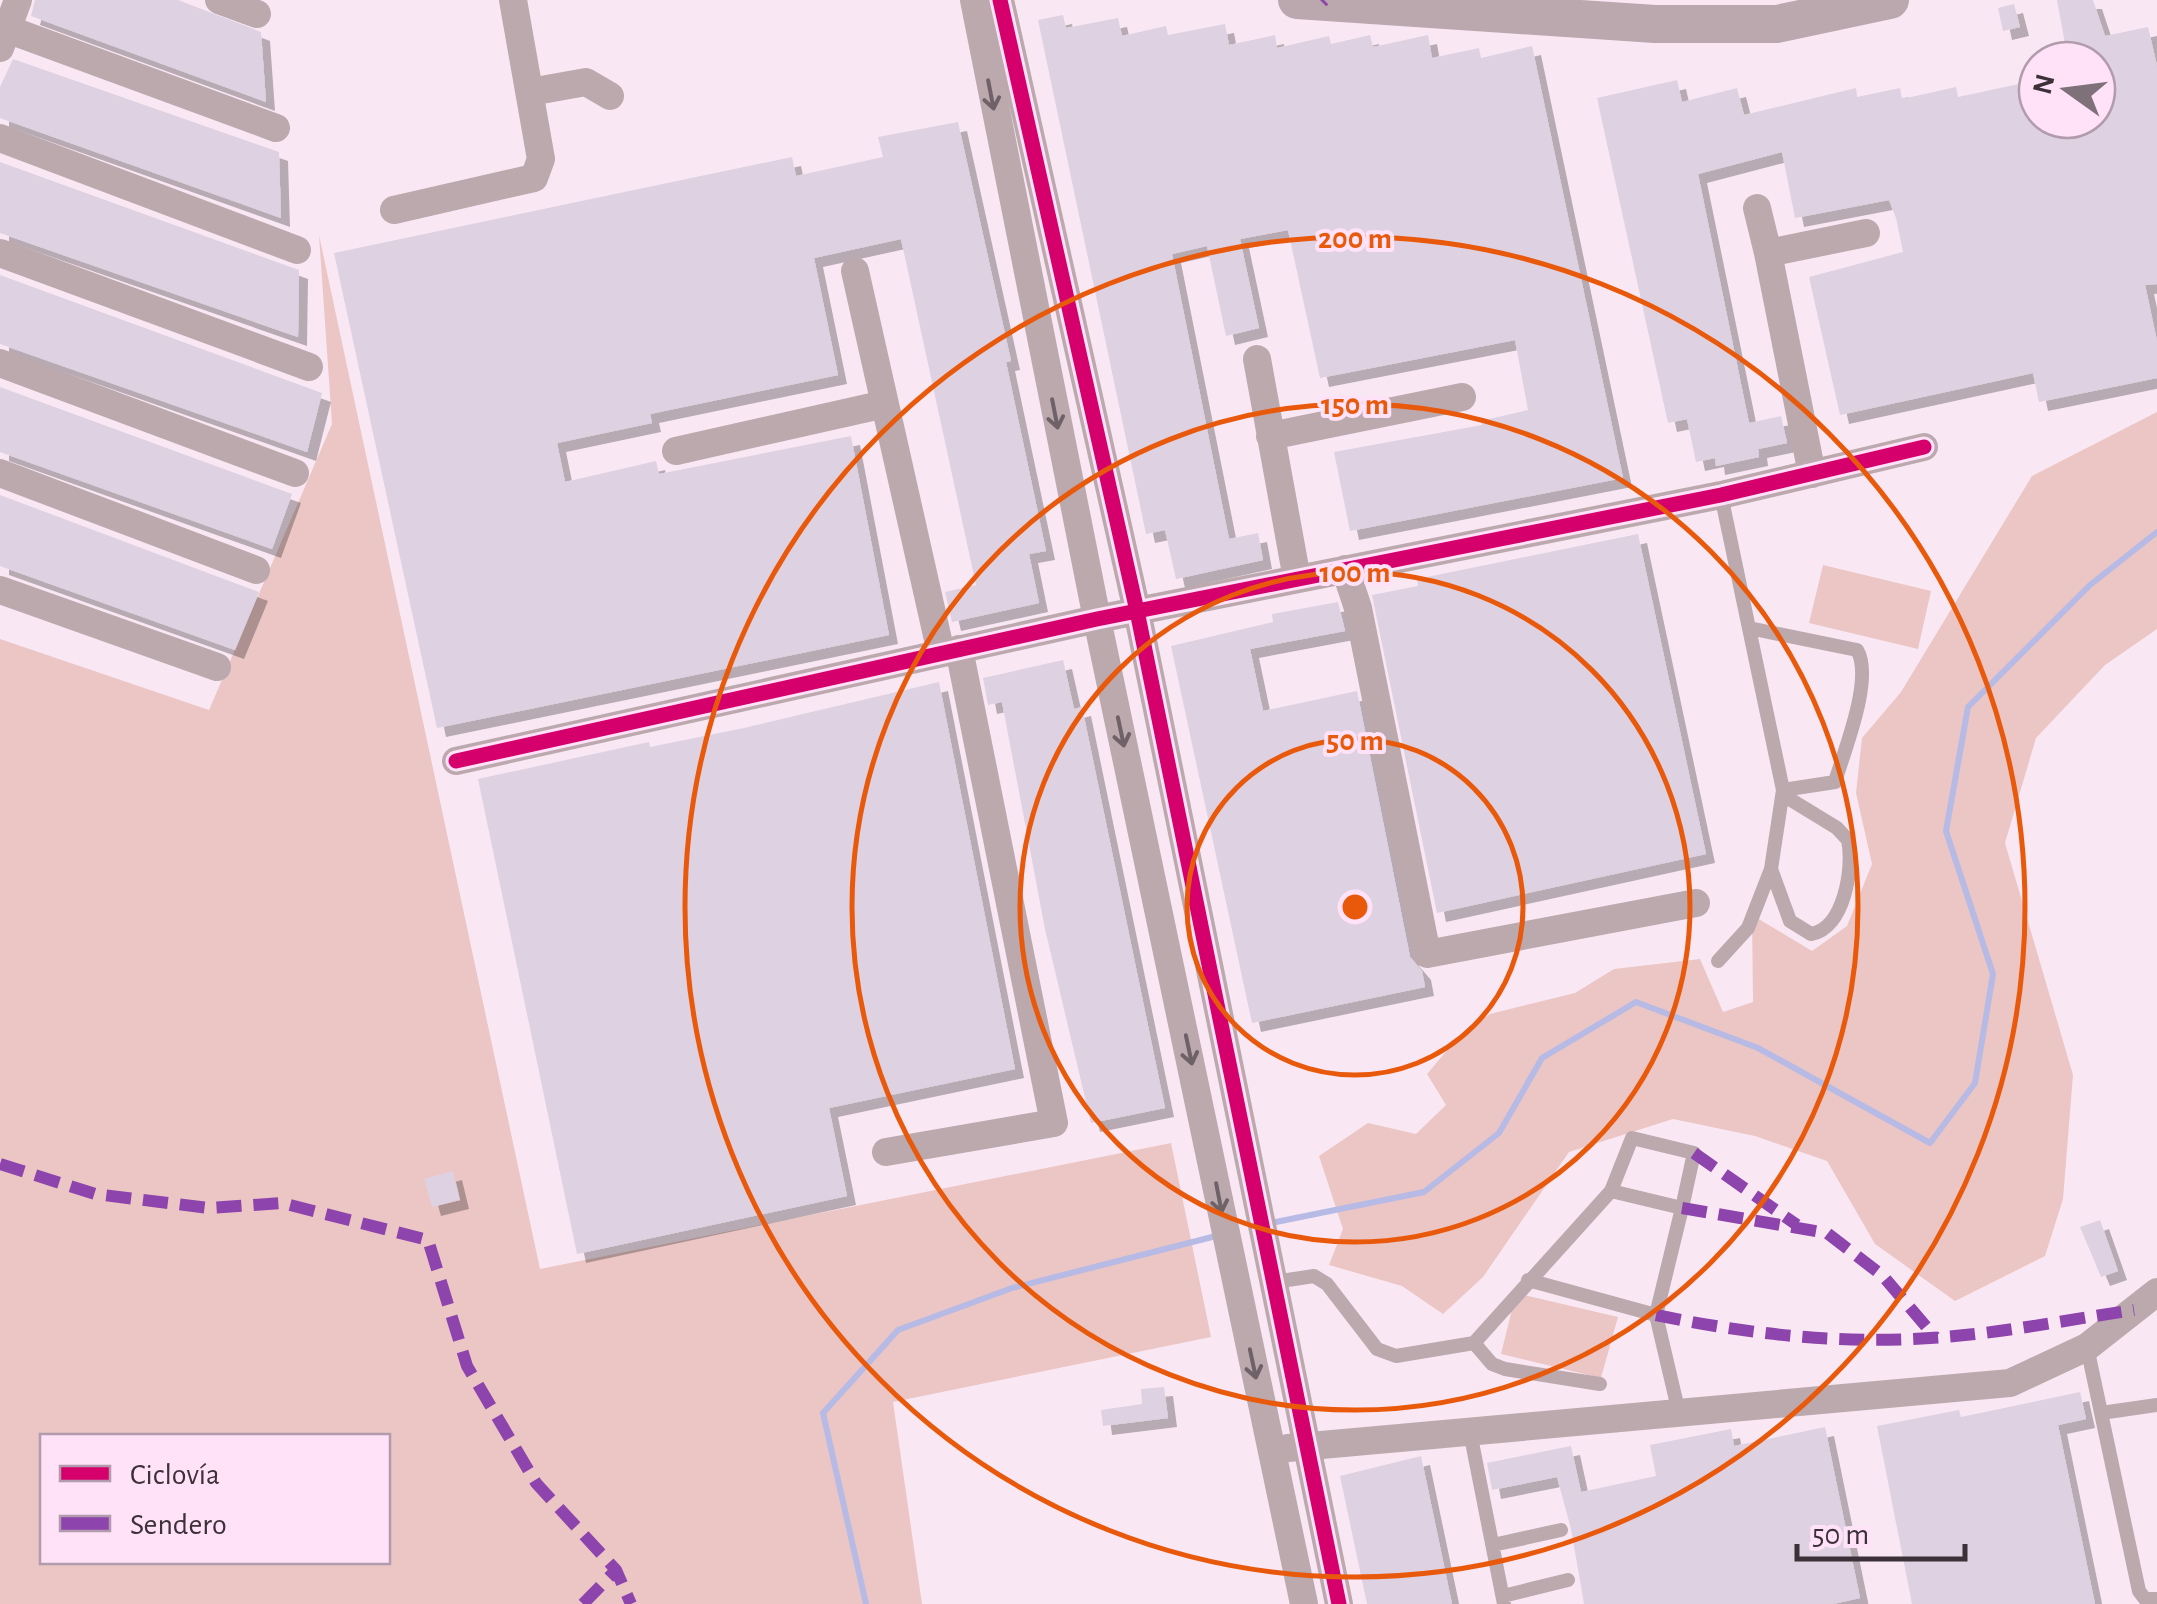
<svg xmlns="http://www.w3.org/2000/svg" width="2157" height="1604" viewBox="0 0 2157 1604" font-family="'Alegreya Sans',sans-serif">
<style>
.green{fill:#ebc6c5;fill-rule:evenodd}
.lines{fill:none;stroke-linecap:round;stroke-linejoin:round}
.stream{stroke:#b6bae5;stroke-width:6}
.building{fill:#ded1e1;filter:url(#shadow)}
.lane{stroke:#bba9ae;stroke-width:14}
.street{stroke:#bba9ae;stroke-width:28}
.secondary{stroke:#bba7ae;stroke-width:38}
.quiet{stroke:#8e44ad;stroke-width:12;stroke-dasharray:25 12;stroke-linecap:butt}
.cycleway-casing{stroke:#ffe2f8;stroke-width:21}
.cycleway{stroke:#d6006c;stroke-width:15}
.oneway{stroke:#6f6168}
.ring{fill:none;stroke:#e8590c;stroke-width:5}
.centre{fill:#e8590c;stroke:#ffe2f8;stroke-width:5}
.ring-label{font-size:30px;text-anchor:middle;font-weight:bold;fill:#e8590c;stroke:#ffe2f8;stroke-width:8;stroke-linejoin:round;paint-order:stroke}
</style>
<defs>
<filter id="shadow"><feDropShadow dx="9" dy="9" stdDeviation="0" flood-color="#0004"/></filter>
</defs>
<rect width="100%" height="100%" fill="#f9e8f4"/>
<!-- green -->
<path class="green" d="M 319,235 L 540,1269 L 1171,1143 L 1211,1337 L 893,1402 L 922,1604 L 0,1604 L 0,639 L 209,710 L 332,424 ZM 42,1436 L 388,1436 L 388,1562 L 42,1562 Z
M 2157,412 L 2157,629 L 2105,665 L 2036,738 L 2005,843 L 2073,1075 L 2063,1199 L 2045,1256 L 1955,1301 L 1875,1244 L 1827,1161 L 1755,1136 L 1673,1119 L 1569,1152 L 1483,1277 L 1443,1314 L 1402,1286 L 1329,1265 L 1343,1229 L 1319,1156 L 1368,1123 L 1416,1134 L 1446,1105 L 1427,1074 L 1460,1035 L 1490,1014 L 1575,993 L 1614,969 L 1700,959 L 1723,1012 L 1753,1002 L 1752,915 L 1812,951 L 1847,926 L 1872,864 L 1856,793 L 1862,738 L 1901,692 L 2032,476 Z
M 1823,565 L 1931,591 L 1918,649 L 1809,623 Z
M 1516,1293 L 1618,1317 L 1601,1378 L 1501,1354 Z"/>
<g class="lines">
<!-- stream -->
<path class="stream" d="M 1271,1223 L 1424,1192 L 1499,1133 L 1542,1058 L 1636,1002 L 1758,1048 L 1930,1143 L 1975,1083 L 1993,974 L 1946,831 L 1968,707 L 2090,585 L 2157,532
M 866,1604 L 823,1413 L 898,1330 L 1012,1288 L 1220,1235"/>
</g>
<!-- building -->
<path class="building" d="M 35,0 L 178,0 L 261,32 L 266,102 L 31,16 Z
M 2057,0 L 2093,0 L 2105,36 L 2148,27 L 2157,66 L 2157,284 L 2145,285 L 2157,341 L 2157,378 L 2039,402 L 2033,373 L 1840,415 L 1809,277 L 1903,252 L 1896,218 L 1889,200 L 1795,218 L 1782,152 L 1698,174 L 1749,423 L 1781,416 L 1787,443 L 1758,449 L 1759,457 L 1716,466 L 1715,458 L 1696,462 L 1687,419 L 1668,423 L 1597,98 L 1677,80 L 1682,102 L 1737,88 L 1744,115 L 1856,88 L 1857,97 L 1900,88 L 1902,99 L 1956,87 L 1958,97 L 2037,80 L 2037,120 L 2097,120 L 2097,60 L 2068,60 Z
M 2014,4 L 2020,27 L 2003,31 L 1998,8 Z
M 1063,15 L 1066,28 L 1118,18 L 1122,36 L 1166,26 L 1168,35 L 1225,24 L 1229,45 L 1275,35 L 1277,48 L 1329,36 L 1331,44 L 1370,35 L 1373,47 L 1428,35 L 1432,58 L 1479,48 L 1481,58 L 1532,46 L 1623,478 L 1350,531 L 1334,452 L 1482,425 L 1481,421 L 1528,410 L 1515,340 L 1320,378 L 1288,230 L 1240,239 L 1259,328 L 1226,336 L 1207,246 L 1172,254 L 1229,539 L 1258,533 L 1263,560 L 1176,579 L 1165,530 L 1146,534 L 1038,20 Z
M 13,59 L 279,152 L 281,218 L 0,118 L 0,87 Z
M 958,122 L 1011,361 L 1006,362 L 1046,551 L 1029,554 L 1039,603 L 952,622 L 945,592 L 976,585 L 901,239 L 814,258 L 838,375 L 650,414 L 652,423 L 557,443 L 565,482 L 656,461 L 659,474 L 851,436 L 889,635 L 437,728 L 334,253 L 792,157 L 796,176 L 883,157 L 878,137 Z
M 0,162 L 299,270 L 298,337 L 0,233 Z
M 0,275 L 322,393 L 307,452 L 0,344 Z
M 0,387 L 292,494 L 272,549 L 0,452 Z
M 0,495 L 259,592 L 235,650 L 0,566 Z
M 1638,534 L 1706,854 L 1437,913 L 1372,595 L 1418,586 L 1417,579 Z
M 1338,602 L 1345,631 L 1250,649 L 1263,711 L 1357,691 L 1410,957 L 1422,971 L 1425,987 L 1252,1023 L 1171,646 L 1273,622 L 1272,614 Z
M 1063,660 L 1074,709 L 1082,707 L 1165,1108 L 1091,1123 L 1045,929 L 1002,702 L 988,705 L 983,678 Z
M 939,682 L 1015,1069 L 829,1108 L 847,1196 L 577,1254 L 478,779 L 649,742 L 650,747 L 744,728 Z
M 453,1171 L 460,1200 L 432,1207 L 424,1179 Z
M 2100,1220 L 2118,1271 L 2101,1277 L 2080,1227 Z
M 1164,1387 L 1168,1418 L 1103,1426 L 1101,1410 L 1142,1404 L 1141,1389 Z
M 2080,1392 L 2086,1419 L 2058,1425 L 2095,1604 L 1912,1604 L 1877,1426 L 1959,1410 L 1961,1417 Z
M 1825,1427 L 1860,1598 L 1833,1604 L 1584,1604 L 1571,1529 L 1557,1477 L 1492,1490 L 1487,1463 L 1571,1446 L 1581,1492 L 1656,1476 L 1650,1445 L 1731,1429 L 1734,1446 Z
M 1421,1456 L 1452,1604 L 1367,1604 L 1340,1476 Z"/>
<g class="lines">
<!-- lane -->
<path class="lane" d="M 1749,628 L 1857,650 C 1874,678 1844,751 1835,782 L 1783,790
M 1771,869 L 1790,921 L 1811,934 C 1844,929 1854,868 1848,840 L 1837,828 L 1783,795
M 1718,961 L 1748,928 L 1771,869 L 1783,790 L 1721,495
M 1611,1191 L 1632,1138 L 1694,1153 L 1682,1208
M 1528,1280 L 1656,1315
M 1274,1282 L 1314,1276 L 1327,1284 L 1377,1349 L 1396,1356 L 1474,1343 L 1611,1191 L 1682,1208 L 1656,1315 L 1679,1413
M 1474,1343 L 1492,1364 L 1505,1369 L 1600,1384
M 2087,1347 L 2139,1591 L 2145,1599 L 2157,1599
M 2101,1413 L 2157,1405
M 1470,1432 L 1504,1604
M 1493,1545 L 1561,1530
M 1503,1596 L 1568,1580"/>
<!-- street -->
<path class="street" d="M 219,0 L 257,14
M 974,0 L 1097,619 L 1304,1604
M 1000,0 L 1137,611 L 1339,1604
M 7,29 L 276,128
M 0,48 L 18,0
M 530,92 L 586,82 L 610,96
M 0,138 L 297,250
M 1757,208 L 1768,253
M 394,210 L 534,178 L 541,159 L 513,0
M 0,253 L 309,367
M 855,271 L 941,653
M 1257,359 L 1297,579
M 0,363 L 295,473
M 1270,436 L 1462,397
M 676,451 L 885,404
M 0,473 L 256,570
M 1812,474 L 1768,253 L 1866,233
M 1345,569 L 1358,608 L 1427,954 L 1696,903
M 0,590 L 217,667
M 456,761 L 1097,619 L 1721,495 L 1924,447
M 886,1152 L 1054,1123 L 959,649
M 1288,1448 L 2010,1383 L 2087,1347 L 2157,1292"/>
<!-- secondary -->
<path class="secondary" d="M 1297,0 L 1655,24 L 1777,24 L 1890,0"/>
<!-- quiet -->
<path class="quiet" d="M 1322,2 L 1324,0
M 1694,1153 L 1797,1225
M 0,1164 L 95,1194 L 209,1208 L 282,1203 L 428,1240 L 467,1366 L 536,1483 L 616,1570 L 631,1604
M 1682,1208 L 1827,1233 L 1883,1276 L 1935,1337
M 1656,1315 C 1752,1335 1847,1345 1945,1337 C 2008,1332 2072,1319 2134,1310
M 583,1604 L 616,1570"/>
<!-- cycleway casing -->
<g class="cycleway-casing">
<path id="cycleway" d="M 1000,0 L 1137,611 L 1339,1604
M 456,761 L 1097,619 L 1721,495 L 1924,447"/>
</g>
<!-- cycleway -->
<use href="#cycleway" class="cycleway"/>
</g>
<!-- one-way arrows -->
<defs><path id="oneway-shaft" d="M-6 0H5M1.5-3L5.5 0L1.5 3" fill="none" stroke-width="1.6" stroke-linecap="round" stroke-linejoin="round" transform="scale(2.5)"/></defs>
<g class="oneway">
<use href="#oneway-shaft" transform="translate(991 95) rotate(79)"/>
<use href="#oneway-shaft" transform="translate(1055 414) rotate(79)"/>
<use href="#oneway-shaft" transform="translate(1121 732) rotate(78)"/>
<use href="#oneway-shaft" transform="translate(1189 1050) rotate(78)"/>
<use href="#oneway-shaft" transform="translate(1219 1198) rotate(79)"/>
<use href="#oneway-shaft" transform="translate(1253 1364) rotate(78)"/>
</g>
<!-- distance rings -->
<g class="ring">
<circle cx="1355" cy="907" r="168"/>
<circle cx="1355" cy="907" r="335"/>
<circle cx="1355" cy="907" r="503"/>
<circle cx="1355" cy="907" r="670"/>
</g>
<circle cx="1355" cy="907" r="15" class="centre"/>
<g class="ring-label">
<text x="1355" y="248">200 m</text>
<text x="1355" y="414">150 m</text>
<text x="1355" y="582">100 m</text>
<text x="1355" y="750">50 m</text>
</g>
<!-- legend -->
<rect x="40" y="1434" width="350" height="130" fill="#ffe2f8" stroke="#b19bac" stroke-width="2.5"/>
<rect x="60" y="1466" width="50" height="15" fill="#d6006c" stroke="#b19bac" stroke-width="2.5"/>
<text x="130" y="1484" font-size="30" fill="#3c3139">Ciclovía</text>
<rect x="60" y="1516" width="50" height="15" fill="#8e44ad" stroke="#b19bac" stroke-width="2.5"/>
<text x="130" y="1534" font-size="30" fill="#3c3139">Sendero</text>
<!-- north arrow -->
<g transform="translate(2067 90) rotate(284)"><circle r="48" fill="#ffe2f8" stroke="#b19bac" stroke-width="2.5"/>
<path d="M0-8L18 38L0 25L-18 38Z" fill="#7e717a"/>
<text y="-15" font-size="28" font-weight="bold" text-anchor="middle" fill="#3c3139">N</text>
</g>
<!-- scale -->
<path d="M1797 1544v15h168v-15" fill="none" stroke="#3c3139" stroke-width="5"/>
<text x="1812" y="1544" font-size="30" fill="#3c3139" stroke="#ffe2f8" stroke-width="8" paint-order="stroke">50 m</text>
</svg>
